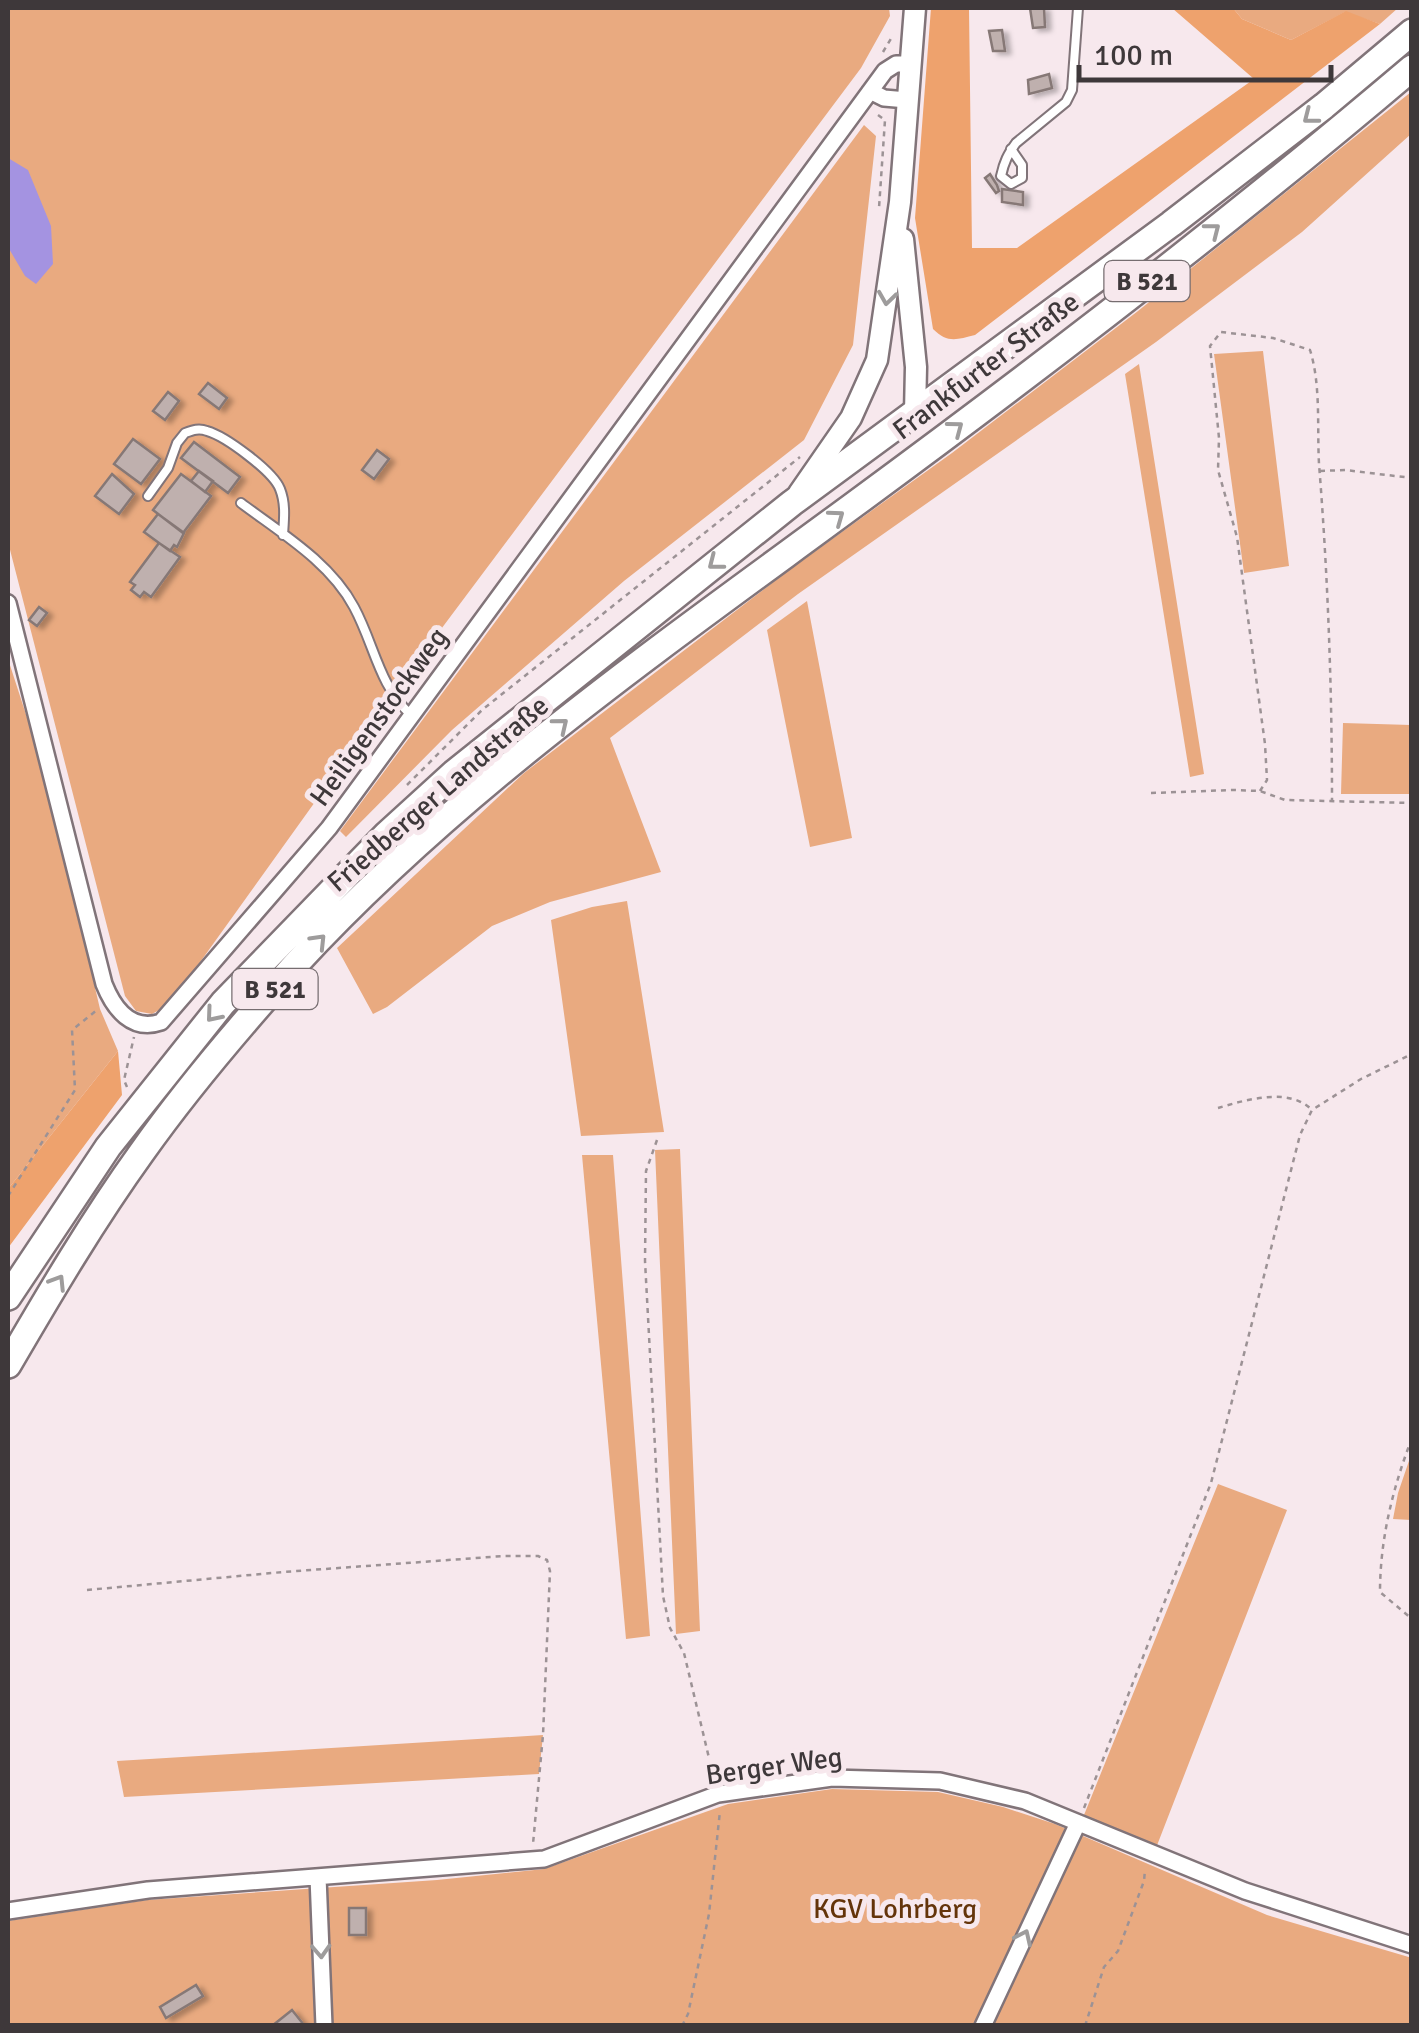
<svg xmlns="http://www.w3.org/2000/svg" width="1419" height="2033" viewBox="0 0 1419 2033" font-family="Signika,sans-serif">
<style>
.green{fill:#e9aa80}
.forest{fill:#eea26d}
.water{fill:#a493e1}
.building{fill:#bfb0ae;stroke:#867876;stroke-width:2.5;filter:url(#shadow)}
.lines{fill:none;stroke-linecap:round;stroke-linejoin:round}
.service-casing{stroke:#817479;stroke-width:12}
.minor-casing{stroke:#817479;stroke-width:20}
.tertiary-casing{stroke:#817479;stroke-width:25}
.primary-casing{stroke:#817479;stroke-width:30}
.path{stroke:#9c9295;stroke-width:2.5;stroke-dasharray:5 5;stroke-linecap:butt}
.service{stroke:#fff;stroke-width:8}
.minor{stroke:#fff;stroke-width:15}
.tertiary{stroke:#fff;stroke-width:20}
.primary{stroke:#fff;stroke-width:25}
.oneway{stroke:#9e9c9c}
.labels{text-anchor:middle;dominant-baseline:central;stroke-width:10;stroke-linejoin:round;paint-order:stroke}
.shield{fill:#f7e8ed;stroke:#766d70;stroke-width:2.5}
.shield-label{font-size:25px;font-weight:bold;fill:#3e383a}
.street-label{font-size:28px;fill:#3e383a;stroke:#f7e8ed}
.park-label{font-size:28px;fill:#64340a;stroke:#f7e8ed}
</style>
<defs>
<filter id="shadow"><feDropShadow dx="5.5" dy="3" stdDeviation="2.5" flood-color="#0004"/></filter>
</defs>
<rect width="100%" height="100%" fill="#f7e8ed"/>
<!-- green -->
<path class="green" d="M 8,8 L 889,8 L 890,16 L 861,68 L 391,696 L 170,1004 L 152,1014 L 136,1011 L 125,996 L 8,542 Z
M 1233,8 L 1398,8 L 1380,24 L 1345,12 L 1291,40 L 1242,19 Z
M 1411,92 L 1411,134 L 1302,232 L 1156,342 L 798,594 L 610,738 L 661,872 L 550,902 L 492,926 L 387,1007 L 373,1014 L 337,948 L 524,773 L 789,570 L 952,453 L 1138,311 Z
M 864,125 L 876,136 L 853,345 L 804,440 L 624,581 L 452,730 L 346,837 L 340,831 Z
M 1263,351 L 1289,566 L 1244,573 L 1214,354 Z
M 1139,364 L 1204,774 L 1190,777 L 1125,374 Z
M 807,601 L 852,838 L 810,847 L 767,630 Z
M 8,659 L 45,773 L 100,1009 L 118,1051 L 8,1189 Z
M 1343,723 L 1411,725 L 1411,794 L 1341,794 Z
M 627,901 L 664,1132 L 581,1136 L 551,920 L 592,907 Z
M 680,1149 L 700,1631 L 676,1634 L 655,1150 Z
M 582,1155 L 613,1155 L 650,1636 L 626,1639 Z
M 1411,1455 L 1411,1520 L 1393,1519 L 1398,1493 Z
M 1218,1484 L 1287,1510 L 1156,1848 L 1084,1815 Z
M 543,1735 L 539,1774 L 124,1797 L 117,1761 Z
M 832,1789 L 938,1792 L 1003,1807 L 1055,1824 L 1267,1915 L 1412,1958 L 1411,2026 L 8,2026 L 8,1921 L 147,1900 L 437,1880 L 544,1869 L 728,1804 Z"/>
<!-- forest -->
<path class="forest" d="M 931,8 L 969,8 L 972,248 L 1017,248 L 1254,79 L 1172,8 L 1233,8 L 1242,19 L 1291,40 L 1346,11 L 1380,24 L 975,335 C 956,340 947,343 933,329 L 915,218 Z
M 118,1051 L 122,1095 L 8,1248 L 8,1189 Z"/>
<!-- water -->
<path class="water" d="M 8,158 L 28,170 L 51,226 L 53,264 L 36,284 L 25,276 L 8,247 Z"/>
<!-- building -->
<path class="building" d="M 1030,8 L 1044,8 L 1045,27 L 1033,28 Z
M 1002,30 L 1005,51 L 993,51 L 989,31 Z
M 1049,74 L 1052,88 L 1029,94 L 1028,80 Z
M 990,174 L 997,185 L 999,191 L 996,193 L 985,178 Z
M 1002,189 L 1023,192 L 1023,205 L 1002,202 Z
M 208,383 L 227,398 L 219,409 L 199,394 Z
M 168,392 L 179,401 L 165,420 L 153,411 Z
M 133,439 L 160,459 L 141,484 L 114,464 Z
M 194,442 L 240,477 L 228,493 L 181,458 Z
M 377,450 L 389,459 L 374,479 L 362,470 Z
M 199,471 L 213,481 L 205,492 L 191,481 Z
M 112,474 L 134,494 L 119,514 L 95,496 Z
M 181,474 L 211,496 L 183,533 L 153,510 Z
M 158,514 L 184,533 L 177,547 L 174,545 L 170,551 L 144,532 Z
M 159,543 L 180,557 L 151,597 L 144,592 L 140,597 L 131,590 L 135,585 L 130,582 Z
M 39,607 L 47,613 L 37,626 L 29,620 Z
M 349,1908 L 366,1908 L 366,1935 L 349,1935 Z
M 196,1985 L 203,1996 L 166,2018 L 160,2007 Z
M 292,2010 L 304,2025 L 272,2026 Z"/>
<g class="lines">
<!-- service casing -->
<g class="service-casing">
<path id="service" d="M 1011,149 L 1022,165 L 1022,178 L 1011,184 L 1001,176 C 1004,162 1008,154 1016,143 L 1066,102 L 1072,90 L 1078,8
M 148,496 L 168,468 L 177,443 L 185,433 C 193,430 199,428 207,431 C 225,436 273,471 280,489 C 286,504 284,519 283,535
M 241,503 C 281,533 330,562 354,607 C 375,646 378,684 411,715"/>
</g>
<!-- minor casing -->
<g class="minor-casing">
<path id="minor" d="M 870,91 L 884,98 L 907,100
M 8,603 L 104,984 C 114,1009 132,1032 161,1022 L 329,828 L 885,71 L 896,64 L 910,64
M 318,1877 L 324,2026
M 8,1911 L 148,1890 L 544,1859 L 718,1794 L 832,1778 L 940,1781 L 1025,1801 L 1245,1891 L 1412,1945
M 983,2026 L 1078,1823"/>
</g>
<!-- tertiary casing -->
<g class="tertiary-casing">
<path id="tertiary" d="M 903,239 L 916,367 L 915,413
M 799,493 L 851,418 L 877,360 L 900,202 L 915,8"/>
</g>
<!-- primary casing -->
<g class="primary-casing">
<path id="primary" d="M 8,1297 L 108,1147 L 223,1003 L 387,834 L 454,773 L 792,503 L 1171,224 L 1324,106 L 1412,32
M 8,1365 C 50,1293 93,1220 142,1152 C 188,1087 241,1025 295,965 C 459,787 661,647 855,504 C 1044,365 1232,221 1412,68"/>
</g>
<!-- path -->
<path class="path" d="M 883,52 L 892,37
M 878,115 L 885,120 L 879,208
M 1320,471 L 1345,470 L 1412,478
M 407,785 L 482,710 L 800,457
M 1260,791 L 1267,780 L 1265,744 L 1237,537 L 1218,470 L 1219,438 L 1210,346 L 1221,332 L 1273,338 L 1310,350 C 1321,385 1317,427 1319,464 C 1328,577 1332,689 1332,802
M 1151,793 L 1233,790 L 1260,791 L 1285,800 L 1412,803
M 127,1087 L 124,1080 L 134,1037
M 1218,1108 C 1245,1100 1288,1087 1311,1109
M 657,1140 L 646,1171 L 645,1261 L 663,1596 L 670,1628 L 684,1653 L 714,1779
M 8,1196 L 75,1090 L 72,1030 L 97,1010
M 1412,1438 C 1393,1487 1380,1539 1380,1592 L 1412,1619
M 87,1590 L 283,1572 L 504,1556 L 538,1556 L 547,1560 L 550,1571 L 543,1735 L 533,1844
M 1084,1808 L 1211,1483 L 1300,1135 L 1312,1110 L 1361,1079 L 1412,1054
M 682,2026 L 688,2014 L 709,1914 L 720,1811
M 1085,2026 L 1104,1967 L 1118,1951 L 1144,1881 L 1145,1870"/>
<!-- service -->
<use href="#service" class="service"/>
<!-- minor -->
<use href="#minor" class="minor"/>
<!-- tertiary -->
<use href="#tertiary" class="tertiary"/>
<!-- primary -->
<use href="#primary" class="primary"/>
</g>
<!-- one-way arrows -->
<defs><path id="oneway-chevron" d="M-2-3.5L2.5 0L-2 3.5" fill="none" stroke-width="1.6" stroke-linecap="round" stroke-linejoin="round" transform="scale(2.5)"/></defs>
<g class="oneway">
<use href="#oneway-chevron" transform="translate(1310 117) rotate(142)"/>
<use href="#oneway-chevron" transform="translate(1213 230) rotate(-38)"/>
<use href="#oneway-chevron" transform="translate(887 298) rotate(98)"/>
<use href="#oneway-chevron" transform="translate(956 428) rotate(-37)"/>
<use href="#oneway-chevron" transform="translate(837 517) rotate(-36)"/>
<use href="#oneway-chevron" transform="translate(715 563) rotate(142)"/>
<use href="#oneway-chevron" transform="translate(561 725) rotate(-39)"/>
<use href="#oneway-chevron" transform="translate(319 941) rotate(-46)"/>
<use href="#oneway-chevron" transform="translate(213 1015) rotate(130)"/>
<use href="#oneway-chevron" transform="translate(58 1282) rotate(-58)"/>
<use href="#oneway-chevron" transform="translate(1024 1937) rotate(-65)"/>
<use href="#oneway-chevron" transform="translate(321 1951) rotate(87)"/>
</g>
<g class="labels">
<!-- shield labels -->
<g class="shield">
<rect x="1104.5" y="261" width="85" height="40" rx="8"/>
<rect x="232.5" y="969" width="85" height="40" rx="8"/>
</g>
<g class="shield-label">
<text x="1147" y="281">B 521</text>
<text x="275" y="989">B 521</text>
</g>
<!-- street labels -->
<g class="street-label">
<text transform="translate(986 366) rotate(-37)">Frankfurter Straße</text>
<text transform="translate(379 717) rotate(-54)">Heiligenstockweg</text>
<text transform="translate(438 794) rotate(-41)">Friedberger Landstraße</text>
<text transform="translate(774 1766) rotate(-8)">Berger Weg</text>
</g>
<!-- park labels -->
<g class="park-label">
<text x="895" y="1909">KGV Lohrberg</text>
</g>
</g>
<!-- border -->
<rect width="1419" height="2033" fill="none" stroke="#3e383a" stroke-width="20"/>
<!-- scale -->
<path d="M1079 65v15h252v-15" fill="none" stroke="#3e383a" stroke-width="5"/>
<text x="1094" y="65" font-size="30" fill="#3e383a" stroke="#f7e8ed" stroke-width="8" paint-order="stroke">100 m</text>
</svg>
